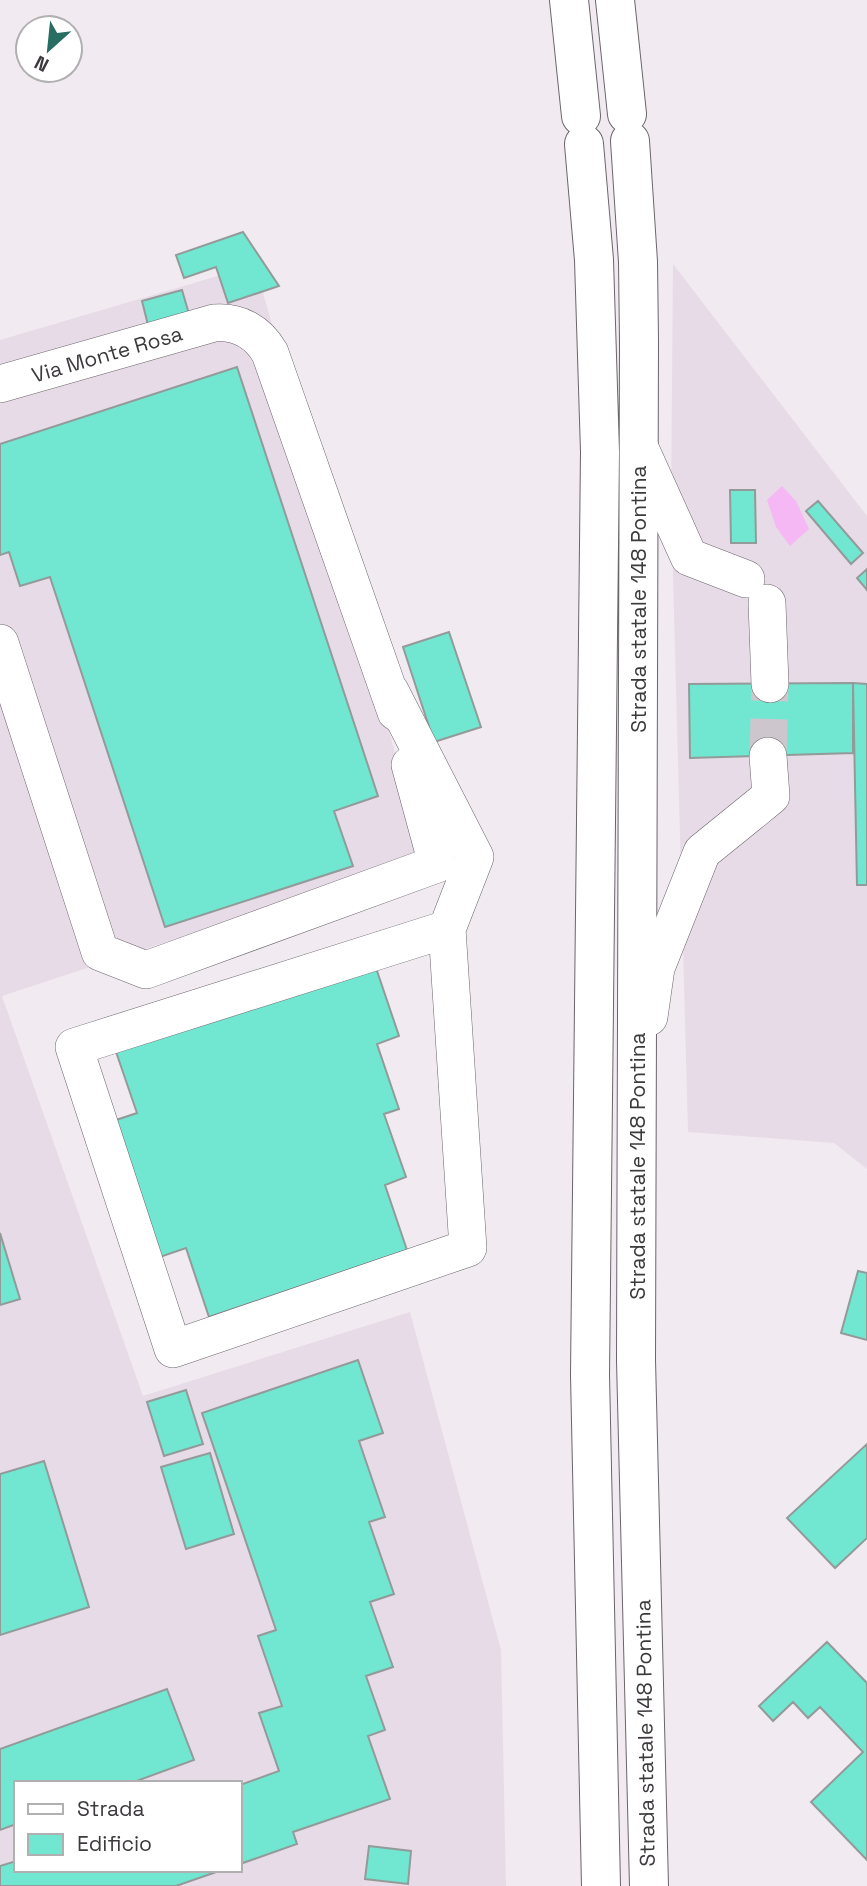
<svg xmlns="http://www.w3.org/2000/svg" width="867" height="1886" viewBox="0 0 867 1886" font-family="'Space Grotesk',sans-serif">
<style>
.built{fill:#e7dbe7;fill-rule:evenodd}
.green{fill:#f5b8f5}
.building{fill:#71e7d1;stroke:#929b99;stroke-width:2}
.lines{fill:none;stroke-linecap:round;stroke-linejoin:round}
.minor-tunnel{stroke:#cdc7cd;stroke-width:37;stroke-dasharray:37 18;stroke-linecap:butt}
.minor-casing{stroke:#6b656b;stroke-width:38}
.highway-casing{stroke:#6b656b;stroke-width:40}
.minor{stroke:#fff;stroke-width:37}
.highway{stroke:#fff;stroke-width:38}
.labels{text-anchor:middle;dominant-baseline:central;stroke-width:5;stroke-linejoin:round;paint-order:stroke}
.street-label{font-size:21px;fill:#3d3a3d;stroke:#fff}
</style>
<rect width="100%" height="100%" fill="#f1eaf1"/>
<!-- built -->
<path class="built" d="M 673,264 L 867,516 L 867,1169 L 834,1143 L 688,1132 L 671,502 Z
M 255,265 L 425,857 L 2,996 L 143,1396 L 410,1312 L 501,1650 L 506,1886 L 0,1886 L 0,340 ZM 16,1783 L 240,1783 L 240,1870 L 16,1870 Z"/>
<!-- green -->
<path class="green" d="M 782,486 L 796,501 L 809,529 L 790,546 L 776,527 L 767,500 Z"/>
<!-- building -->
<path class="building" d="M 243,232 L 279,286 L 228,303 L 216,267 L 184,278 L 176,255 Z
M 182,290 L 189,314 L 148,325 L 142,301 Z
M 237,367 L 378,796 L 334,811 L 353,866 L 165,927 L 50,577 L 20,586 L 9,552 L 0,555 L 0,444 Z
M 730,490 L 755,490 L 756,543 L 731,543 Z
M 818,501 L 863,553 L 851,564 L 806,511 Z
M 867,569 L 867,590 L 857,578 Z
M 449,632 L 481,727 L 434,742 L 403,647 Z
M 853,683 L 867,684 L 867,885 L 857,885 Z
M 853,683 L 853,753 L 690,758 L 689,684 Z
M 373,959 L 399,1036 L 377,1044 L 399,1109 L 384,1114 L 406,1177 L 385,1185 L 407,1250 L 209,1317 L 186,1248 L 151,1260 L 104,1124 L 137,1113 L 114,1046 Z
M 0,1233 L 20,1299 L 0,1305 Z
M 858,1271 L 867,1273 L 867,1340 L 841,1333 Z
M 358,1360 L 383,1433 L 359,1441 L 385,1517 L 369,1522 L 394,1594 L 370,1602 L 393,1667 L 366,1676 L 385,1730 L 368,1736 L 390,1799 L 293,1832 L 297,1844 L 240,1864 L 240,1785 L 279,1771 L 259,1713 L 282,1706 L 258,1636 L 276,1630 L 202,1413 Z
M 186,1390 L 203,1444 L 164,1456 L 147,1402 Z
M 867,1444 L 867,1538 L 835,1568 L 787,1518 Z
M 210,1453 L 234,1534 L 186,1549 L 161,1467 Z
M 44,1461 L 89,1607 L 0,1635 L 0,1474 Z
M 827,1642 L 867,1683 L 867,1860 L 811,1802 L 863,1752 L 820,1707 L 808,1718 L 793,1702 L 773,1721 L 759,1706 Z
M 167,1689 L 194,1760 L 131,1783 L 16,1783 L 16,1824 L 0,1830 L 0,1749 Z
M 369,1846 L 411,1851 L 408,1884 L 365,1879 Z
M 16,1861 L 16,1870 L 222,1870 L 176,1886 L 0,1886 L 0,1866 Z"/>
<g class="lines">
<!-- minor-tunnel -->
<path class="minor-tunnel" d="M 768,756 L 770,684"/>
<!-- minor casing -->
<g class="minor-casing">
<path id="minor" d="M 0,384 L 214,323 C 239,321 258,332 270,353 L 396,712
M 639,446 L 689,557 L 746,579
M 767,603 L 770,684
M 0,643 L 100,952 L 146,970 L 437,864 L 410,765
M 390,691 L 475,857 L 447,929 L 74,1047 L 173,1349 L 468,1248 L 447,929
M 649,1017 L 656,968 L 702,852 L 771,796 L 768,756"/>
</g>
<!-- highway casing -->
<g class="highway-casing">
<path id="highway" d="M 569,0 L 581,116
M 615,0 L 627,114
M 630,141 L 638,262 L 639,341 L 636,1360 L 649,1886
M 584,144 L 594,260 L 600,452 L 590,1375 L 601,1886"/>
</g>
<!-- minor -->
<use href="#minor" class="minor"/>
<!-- highway -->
<use href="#highway" class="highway"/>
</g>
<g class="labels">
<!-- street labels -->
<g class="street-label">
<text transform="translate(107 354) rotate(-16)">Via Monte Rosa</text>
<text transform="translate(638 599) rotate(-90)">Strada statale 148 Pontina</text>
<text transform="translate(637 1166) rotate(-90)">Strada statale 148 Pontina</text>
<text transform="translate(645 1733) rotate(-91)">Strada statale 148 Pontina</text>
</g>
</g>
<!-- legend -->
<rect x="14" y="1781" width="228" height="91" fill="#ffffff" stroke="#b1b0b1" stroke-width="2"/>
<rect x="28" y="1804" width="35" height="10" fill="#ffffff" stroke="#b1b0b1" stroke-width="2"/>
<text x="77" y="1816" font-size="21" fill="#3d3a3d">Strada</text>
<rect x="28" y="1834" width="35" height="21" fill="#71e7d1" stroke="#b1b0b1" stroke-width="2"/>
<text x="77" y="1851" font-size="21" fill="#3d3a3d">Edificio</text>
<!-- north arrow -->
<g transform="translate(49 49) rotate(207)"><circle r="33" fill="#ffffff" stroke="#b1b0b1" stroke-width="2"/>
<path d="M0-5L12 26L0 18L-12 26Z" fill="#276d61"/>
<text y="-10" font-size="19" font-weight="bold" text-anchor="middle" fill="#3d3a3d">N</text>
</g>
</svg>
